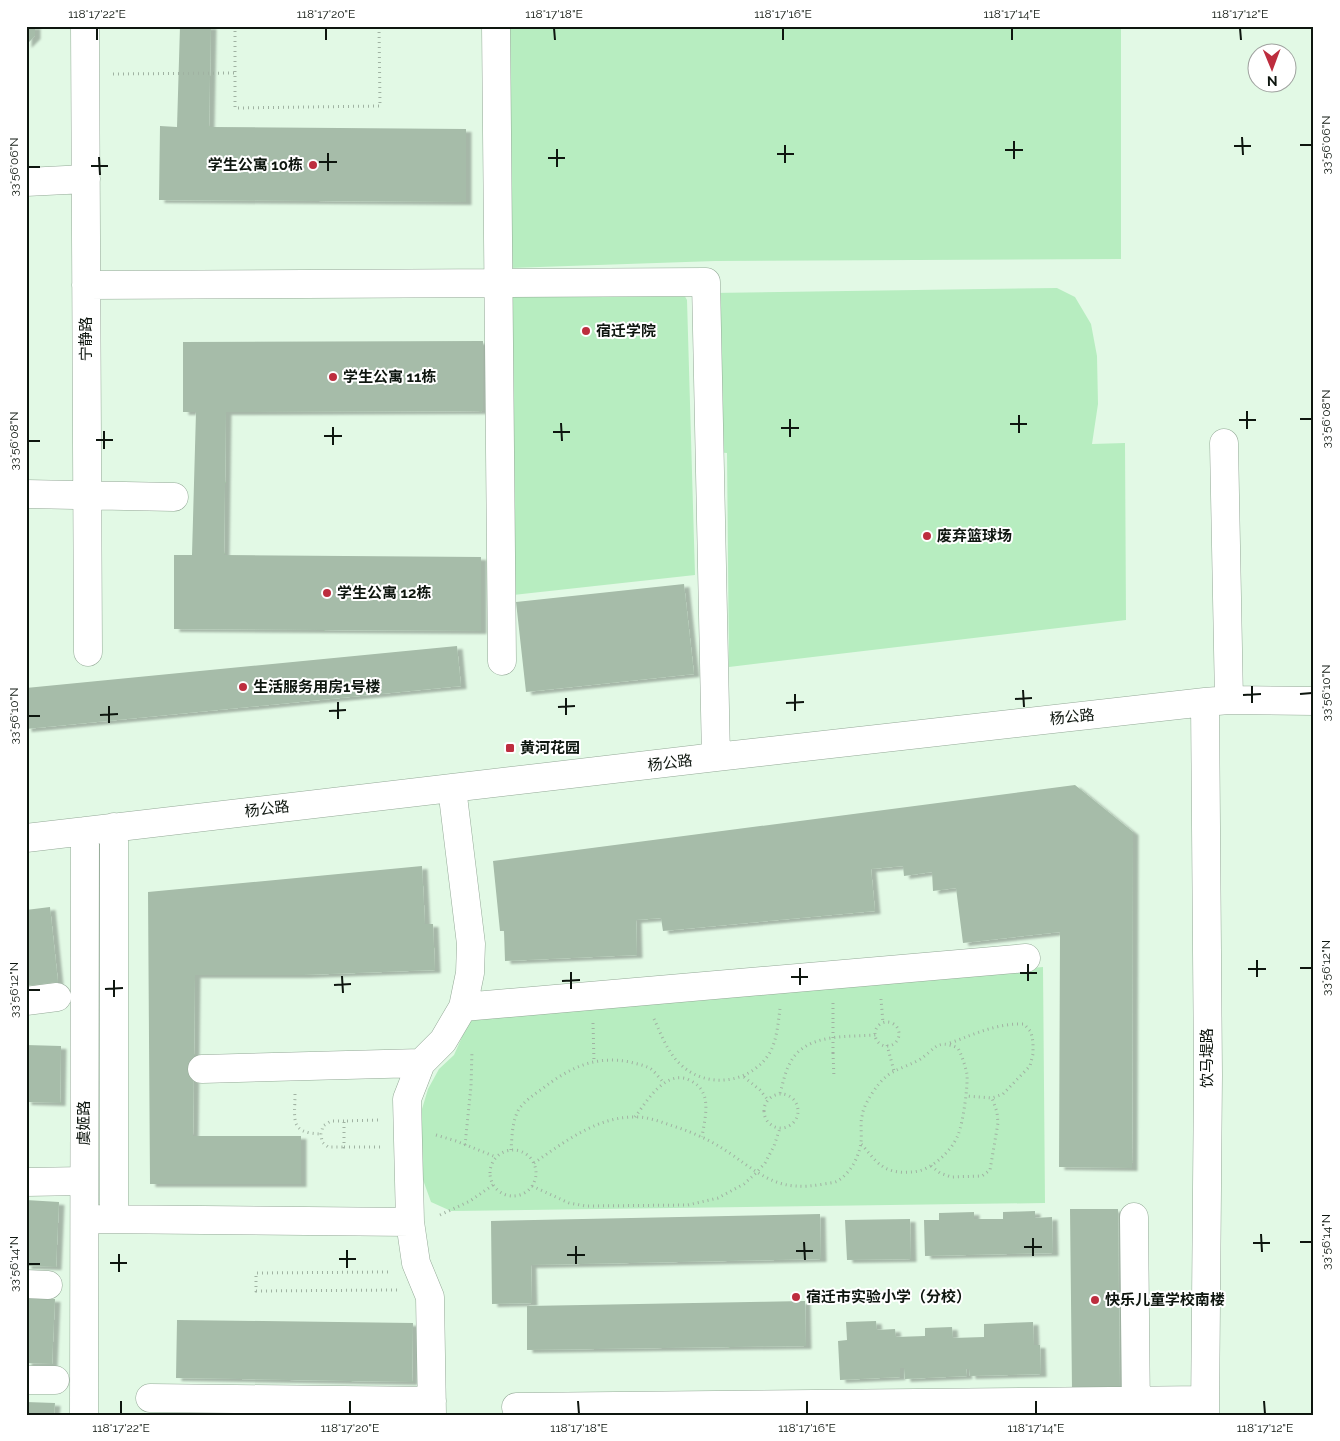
<svg xmlns="http://www.w3.org/2000/svg" width="1340" height="1441" viewBox="0 0 1340 1441" font-family="Raleway,'Noto Sans SC',sans-serif">
<style>
.green{fill:#b7edc0}
.building{fill:#a6bca9;filter:url(#shadow)}
.lines{fill:none;stroke-linecap:round;stroke-linejoin:round}
.minor-casing{stroke:#94a997;stroke-width:29}
.path{stroke:#a0b2a2;stroke-width:3;stroke-dasharray:1 4;stroke-linecap:butt}
.minor{stroke:#fff;stroke-width:28}
.path-bridge{stroke:#a0b2a2;stroke-width:3;stroke-dasharray:1 4;stroke-linecap:butt}
.ticks{fill:none;stroke:#0e160f;stroke-width:2}
.poi-dot{fill:#bd2d3e;stroke:#fff;stroke-width:2}
.labels{text-anchor:middle;dominant-baseline:central;stroke-width:4;stroke-linejoin:round;paint-order:stroke}
.poi-label{font-size:15px;font-weight:bold;fill:#0e160f;stroke:#fff;text-anchor:start}
.street-label{font-size:15px;fill:#0e160f;stroke:#fff}
.neatline{fill:none;stroke:#0e160f;stroke-width:2}
.ticks-label{font-size:12px;text-anchor:middle;fill:#0e160f}
</style>
<defs>
<filter id="shadow"><feDropShadow dx="5.5" dy="3" stdDeviation="1" flood-color="#0004"/></filter>
</defs>
<rect width="100%" height="100%" fill="#e2f9e5"/>
<!-- green -->
<path class="green" d="M 509,26 L 1121,26 L 1121,259 L 715,261 L 510,268 Z
M 1057,288 L 1075,297 L 1091,324 L 1097,356 L 1098,404 L 1092,444 L 1125,443 L 1126,620 L 729,667 L 727,453 L 716,452 L 711,293 Z
M 683,293 L 687,300 L 695,575 L 513,595 L 507,295 Z
M 1043,967 L 1045,1203 L 451,1211 L 431,1202 L 422,1177 L 422,1109 L 428,1089 L 439,1069 L 454,1055 L 462,1037 L 468,1017 Z"/>
<!-- building -->
<path class="building" d="M 26,26 L 35,26 L 35,36 L 26,45 Z
M 180,26 L 211,26 L 209,127 L 466,129 L 466,202 L 159,200 L 160,126 L 177,127 Z
M 483,341 L 483,411 L 226,412 L 224,555 L 481,557 L 481,631 L 174,629 L 174,555 L 192,555 L 196,412 L 183,412 L 183,342 Z
M 684,584 L 694,674 L 526,692 L 516,602 Z
M 457,646 L 461,686 L 26,729 L 26,688 Z
M 1075,785 L 1133,832 L 1132,1168 L 1059,1167 L 1060,932 L 963,943 L 956,888 L 933,891 L 932,872 L 904,876 L 903,866 L 871,869 L 875,911 L 663,931 L 661,918 L 636,920 L 637,955 L 505,961 L 504,931 L 500,931 L 493,861 Z
M 422,866 L 425,924 L 433,924 L 435,970 L 303,975 L 195,975 L 193,1136 L 301,1136 L 301,1184 L 150,1184 L 148,892 Z
M 50,907 L 58,982 L 26,986 L 26,910 Z
M 26,1045 L 61,1046 L 60,1103 L 26,1102 Z
M 26,1200 L 59,1202 L 56,1267 L 26,1266 Z
M 1070,1209 L 1118,1209 L 1120,1391 L 1072,1391 Z
M 1035,1211 L 1035,1218 L 1052,1217 L 1053,1253 L 925,1256 L 924,1220 L 939,1220 L 939,1213 L 974,1212 L 974,1219 L 1003,1219 L 1003,1212 Z
M 820,1214 L 821,1259 L 531,1265 L 532,1303 L 492,1304 L 491,1221 Z
M 910,1219 L 911,1259 L 847,1260 L 845,1220 Z
M 26,1298 L 55,1299 L 52,1364 L 26,1363 Z
M 805,1301 L 806,1346 L 527,1350 L 527,1306 Z
M 177,1320 L 413,1323 L 412,1382 L 176,1378 Z
M 876,1321 L 877,1330 L 895,1329 L 896,1337 L 925,1336 L 925,1328 L 952,1327 L 953,1338 L 984,1337 L 984,1324 L 1033,1322 L 1034,1345 L 1040,1345 L 1041,1374 L 970,1376 L 969,1369 L 966,1369 L 967,1376 L 905,1379 L 904,1368 L 900,1368 L 900,1377 L 840,1380 L 838,1341 L 847,1340 L 846,1322 Z
M 26,1402 L 55,1403 L 54,1415 L 26,1415 Z"/>
<g class="lines">
<!-- minor casing -->
<g class="minor-casing">
<path id="minor" d="M 85,26 L 88,652
M 496,26 L 502,661
M 26,182 L 86,179
M 86,285 L 706,282 L 716,757
M 1224,443 L 1229,700
M 26,494 L 174,497
M 26,838 L 716,757 L 1205,702 L 1229,700 L 1314,701
M 26,1001 L 57,997
M 463,1007 L 1026,958
M 202,1069 L 421,1063
M 26,1182 L 84,1181
M 1134,1217 L 1136,1415
M 96,1219 L 410,1222
M 114,1219 L 114,827
M 26,1284 L 48,1285
M 26,1380 L 55,1380
M 150,1398 L 432,1401
M 516,1407 L 1205,1400
M 84,1415 L 85,831
M 432,1415 L 430,1297 L 416,1263 L 410,1222 L 407,1099 L 421,1063 L 443,1041 L 463,1007 L 470,973 L 471,944 L 452,788
M 1205,1415 L 1208,1075 L 1205,702"/>
</g>
<!-- path -->
<path class="path" d="M 235,26 L 235,108 L 380,106 L 379,26
M 113,74 L 235,73
M 881,999 L 883,1023
M 833,1003 L 833,1022
M 654,1019 C 661,1034 667,1051 679,1063 C 704,1089 749,1085 769,1054 C 777,1041 778,1023 780,1009
M875 1034a12 12 0 1 1 24 0a12 12 0 1 1-24 0Z
M 593,1023 L 594,1062
M 950,1043 C 975,1034 997,1023 1024,1024 L 1031,1032 L 1033,1042 L 1033,1054 L 1030,1066 L 1003,1094 L 992,1098 L 966,1096
M 887,1045 L 894,1071
M 833,1053 L 834,1078
M 744,1077 L 760,1090 L 768,1100
M 780,1093 C 783,1083 785,1072 790,1063 C 805,1033 847,1037 876,1035
M 295,1094 C 295,1120 289,1133 321,1134
M764 1111a17 17 0 1 1 34 0a17 17 0 1 1-34 0Z
M 635,1117 C 644,1105 653,1090 666,1082 C 674,1077 683,1076 691,1081 C 713,1092 705,1117 702,1137
M 378,1120 L 344,1121 L 344,1147 L 380,1147
M 344,1121 L 331,1121 L 323,1126 L 321,1134 L 322,1142 L 328,1147 L 344,1147
M 436,1135 L 456,1141 L 496,1157
M 465,1145 L 471,1086 L 472,1051
M490 1173a23 23 0 1 1 46 0a23 23 0 1 1-46 0Z
M 511,1150 C 512,1137 512,1121 519,1109 C 525,1101 533,1095 542,1089 C 569,1068 595,1055 630,1062 C 637,1064 645,1065 651,1069 C 656,1073 660,1079 664,1083
M 534,1163 C 564,1142 598,1116 636,1117 C 649,1117 661,1122 673,1126 C 695,1133 712,1141 731,1154 C 765,1178 780,1192 824,1184 C 829,1183 835,1183 839,1180 C 851,1172 859,1157 861,1142 C 862,1134 860,1124 862,1116 C 863,1108 869,1098 873,1092 C 888,1069 898,1071 919,1060 C 935,1050 936,1038 958,1048 C 962,1056 965,1065 967,1074 C 968,1087 963,1123 958,1135 C 951,1152 931,1171 912,1172 C 903,1173 890,1172 882,1166 C 875,1162 867,1150 861,1144
M 931,1166 L 940,1173 L 951,1177 L 982,1176 L 990,1170 L 998,1123 L 997,1112 L 992,1098
M 532,1186 L 569,1203 L 586,1206 L 688,1205 L 718,1198 L 744,1184 L 756,1173 L 765,1163 L 774,1146 L 780,1128
M 440,1215 L 470,1201 L 493,1185
M 388,1272 L 256,1273 L 256,1291 L 397,1290"/>
<!-- minor -->
<use href="#minor" class="minor"/>
<!-- path-bridge -->
<path class="path-bridge" d="M 833,1022 L 833,1053"/>
</g>
<!-- ticks -->
<path class="ticks" d="M 97,28 L 97,40M 326,28 L 326,40M 554,28 L 555,40M 783,28 L 783,40M 1012,28 L 1012,40M 1240,28 L 1241,40M 1242,137 L 1243,155M 1014,141 L 1014,159M 785,145 L 785,163M 1300,145 L 1312,145M 1234,146 L 1251,146M 557,149 L 557,167M 1005,150 L 1023,150M 328,153 L 328,171M 777,154 L 794,154M 99,157 L 100,175M 548,158 L 565,158M 319,162 L 337,162M 91,166 L 108,166M 28,167 L 40,167M 1247,411 L 1247,429M 1019,415 L 1019,433M 790,419 L 790,437M 1300,419 L 1312,419M 1239,420 L 1256,420M 561,423 L 562,441M 1010,424 L 1027,424M 333,427 L 333,445M 781,428 L 799,428M 104,431 L 104,449M 553,432 L 570,432M 324,436 L 342,436M 96,440 L 113,440M 28,441 L 40,441M 1252,686 L 1252,703M 1023,690 L 1024,707M 795,694 L 795,711M 1300,694 L 1312,693M 1243,695 L 1261,694M 566,698 L 566,715M 1015,699 L 1032,698M 338,702 L 338,719M 786,703 L 804,702M 109,706 L 109,723M 558,707 L 575,706M 329,711 L 346,710M 100,715 L 118,714M 28,716 L 40,716M 1257,960 L 1257,977M 1028,964 L 1028,981M 800,968 L 800,985M 1300,968 L 1312,968M 1248,969 L 1266,969M 571,972 L 571,989M 1020,973 L 1037,973M 342,976 L 343,993M 791,977 L 808,977M 114,980 L 114,997M 562,981 L 580,980M 334,985 L 351,984M 105,989 L 123,988M 28,990 L 40,990M 1261,1234 L 1262,1252M 1033,1238 L 1033,1256M 804,1242 L 805,1260M 1300,1242 L 1312,1242M 1253,1243 L 1270,1243M 576,1246 L 576,1264M 1024,1247 L 1042,1247M 347,1250 L 347,1268M 796,1251 L 813,1251M 119,1254 L 119,1272M 567,1255 L 585,1255M 339,1259 L 356,1259M 110,1263 L 127,1263M 28,1264 L 40,1264M 121,1401 L 121,1414M 350,1401 L 350,1414M 578,1401 L 579,1414M 807,1401 L 807,1414M 1036,1401 L 1036,1414M 1264,1401 L 1265,1414"/>
<!-- markers -->
<g class="poi-dot">
<circle cx="313" cy="165" r="5"/>
<circle cx="586" cy="331" r="5"/>
<circle cx="333" cy="377" r="5"/>
<circle cx="927" cy="536" r="5"/>
<circle cx="327" cy="593" r="5"/>
<circle cx="243" cy="687" r="5"/>
<rect x="505" y="743" width="10" height="10" rx="2.5"/>
<circle cx="796" cy="1297" r="5"/>
<circle cx="1095" cy="1300" r="5"/>
</g>
<g class="labels">
<!-- poi labels -->
<g class="poi-label">
<text x="303" y="165" text-anchor="end">学生公寓 10栋</text>
<text x="596" y="331">宿迁学院</text>
<text x="343" y="377">学生公寓 11栋</text>
<text x="937" y="536">废弃篮球场</text>
<text x="337" y="593">学生公寓 12栋</text>
<text x="253" y="687">生活服务用房1号楼</text>
<text x="520" y="748">黄河花园</text>
<text x="806" y="1297">宿迁市实验小学（分校）</text>
<text x="1105" y="1300">快乐儿童学校南楼</text>
</g>
<!-- street labels -->
<g class="street-label">
<text transform="translate(86 339) rotate(-90)">宁静路</text>
<text transform="translate(1072 717) rotate(-6)">杨公路</text>
<text transform="translate(670 763) rotate(-7)">杨公路</text>
<text transform="translate(267 809) rotate(-7)">杨公路</text>
<text transform="translate(1207 1058) rotate(-90)">饮马堤路</text>
<text transform="translate(84 1123) rotate(-90)">虞姬路</text>
</g>
</g>
<!-- border -->
<rect width="1340" height="1441" fill="none" stroke="#ffffff" stroke-width="55"/>
<!-- north arrow -->
<g transform="translate(1272 68) rotate(179)"><circle r="24" fill="#ffffff" stroke="#9fa29f"/>
<path d="M0-4L9 19L0 12L-9 19Z" fill="#bd2d3e"/>
<text y="-8" font-size="14" font-weight="bold" text-anchor="middle" fill="#0e160f">N</text>
</g>
<rect x="28" y="28" width="1284" height="1386" class="neatline"/>
<g class="ticks-label">
<text x="97" y="18">118°17'22"E</text>
<text x="326" y="18">118°17'20"E</text>
<text x="554" y="18">118°17'18"E</text>
<text x="783" y="18">118°17'16"E</text>
<text x="1012" y="18">118°17'14"E</text>
<text x="1240" y="18">118°17'12"E</text>
<text transform="translate(1326 145) rotate(-90)" y="4">33°56'06"N</text>
<text transform="translate(14 167) rotate(-90)" y="4">33°56'06"N</text>
<text transform="translate(1326 419) rotate(-90)" y="4">33°56'08"N</text>
<text transform="translate(14 441) rotate(-90)" y="4">33°56'08"N</text>
<text transform="translate(1326 693) rotate(-90)" y="4">33°56'10"N</text>
<text transform="translate(14 716) rotate(-90)" y="4">33°56'10"N</text>
<text transform="translate(1326 968) rotate(-90)" y="4">33°56'12"N</text>
<text transform="translate(14 990) rotate(-90)" y="4">33°56'12"N</text>
<text transform="translate(1326 1242) rotate(-90)" y="4">33°56'14"N</text>
<text transform="translate(14 1264) rotate(-90)" y="4">33°56'14"N</text>
<text x="121" y="1432">118°17'22"E</text>
<text x="350" y="1432">118°17'20"E</text>
<text x="579" y="1432">118°17'18"E</text>
<text x="807" y="1432">118°17'16"E</text>
<text x="1036" y="1432">118°17'14"E</text>
<text x="1265" y="1432">118°17'12"E</text>
</g>
</svg>
